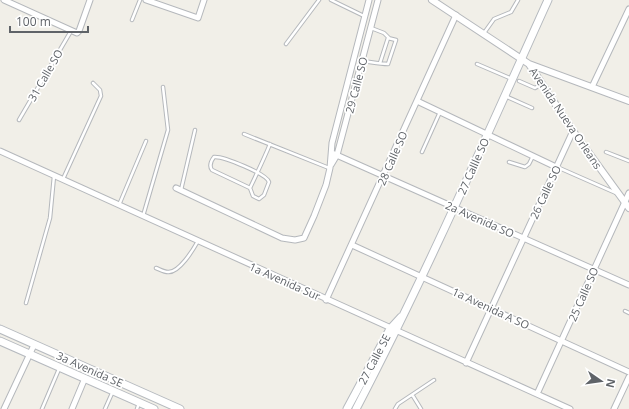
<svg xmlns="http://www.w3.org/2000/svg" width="629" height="409" viewBox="0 0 629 409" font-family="'Open Sans',sans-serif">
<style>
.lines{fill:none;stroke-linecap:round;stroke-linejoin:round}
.service-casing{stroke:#b5b8bc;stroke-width:4.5}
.minor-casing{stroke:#b5b8bc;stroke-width:7}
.tertiary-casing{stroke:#b5b8bc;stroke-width:8}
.secondary-casing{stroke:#b6babf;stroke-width:9}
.service{stroke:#fff;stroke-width:2.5}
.minor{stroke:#fff;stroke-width:5}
.tertiary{stroke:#fff;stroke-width:6}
.secondary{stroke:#fff;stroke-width:7}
.labels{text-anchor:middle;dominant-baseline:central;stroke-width:3.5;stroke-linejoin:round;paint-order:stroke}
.street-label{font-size:11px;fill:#5f6368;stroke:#fff}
</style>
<rect width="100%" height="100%" fill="#f1efe8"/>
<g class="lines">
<!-- service casing -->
<g class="service-casing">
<path id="service" d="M 331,0 L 364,16
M 132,20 L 140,0
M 371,28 L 384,33 L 389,38
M 484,33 L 494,19 L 511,12 L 518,0
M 286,44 L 319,0
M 362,61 C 371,62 379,64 388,64 L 396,40 L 388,38 L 380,63
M 477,64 L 512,79
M 519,81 L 535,88 L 542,84
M 505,96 L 532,108
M 19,120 L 71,31
M 244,134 L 329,168
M 422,152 L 440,112
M 606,152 L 629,161
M 509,162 L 525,167 L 529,164 L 533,156
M 557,167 L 616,193
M 63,179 L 101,96 L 100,90 L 93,83
M 250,188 L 212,170 C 209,166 211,161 214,157 C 223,156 267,174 269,182 L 264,195 L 259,199 L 253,196 L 250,188 C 257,173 264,159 270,144
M 181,190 L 195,130
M 119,205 L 146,141
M 143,216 L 168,130 L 163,87
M 156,268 C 159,269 164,272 168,272 C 179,273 193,250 198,241
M 26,303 L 50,218 L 54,176
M 625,311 L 629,313
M 413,396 L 421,409
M 42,409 L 59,369
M 105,409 L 113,391
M 137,409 L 139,403
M 395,409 L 398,404 L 434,380"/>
</g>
<!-- minor casing -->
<g class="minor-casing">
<path id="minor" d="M 4,0 L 77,33 L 79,31 L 90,0
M 146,0 L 198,18 L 204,0
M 592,87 L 629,9
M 417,101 L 556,167
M 0,151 L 570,409
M 332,153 L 629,285
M 331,165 L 337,155 L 378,0
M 176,188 L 282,238 L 295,240 L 304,238 L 314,216 L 326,185 L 330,168 L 332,143 L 369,0
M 352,245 L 629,372
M 326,300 L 456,15
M 466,363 L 573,131
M 537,394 L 629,193
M 4,409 L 34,345
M 72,409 L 85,378
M 614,409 L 629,377"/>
</g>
<!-- tertiary casing -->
<g class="tertiary-casing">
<path id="tertiary" d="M 432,0 L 529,64 L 573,131 L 629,208
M 529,64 L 629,101"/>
</g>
<!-- secondary casing -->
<g class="secondary-casing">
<path id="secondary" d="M 0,329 L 180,409
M 0,341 L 154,409
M 347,409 L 390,329 L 401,317
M 356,409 C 426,275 486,137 548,0"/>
</g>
<!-- service -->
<use href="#service" class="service"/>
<!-- minor -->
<use href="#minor" class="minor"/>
<!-- tertiary -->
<use href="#tertiary" class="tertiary"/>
<!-- secondary -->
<use href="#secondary" class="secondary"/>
</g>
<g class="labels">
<!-- street labels -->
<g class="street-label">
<text transform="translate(45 75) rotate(-60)">31 Calle SO</text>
<text transform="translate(356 85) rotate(-75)">29 Calle SO</text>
<text transform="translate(566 118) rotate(56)">Avenida Nueva Orleans</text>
<text transform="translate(392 158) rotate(-66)">28 Calle SO</text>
<text transform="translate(473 166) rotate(-66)">27 Callle SO</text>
<text transform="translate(545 192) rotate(-65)">26 Calle SO</text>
<text transform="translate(480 219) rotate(24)">2a Avenida SO</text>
<text transform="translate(285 281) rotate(24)">1a Avenida Sur</text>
<text transform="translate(583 294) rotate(-66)">25 Calle SO</text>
<text transform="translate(491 308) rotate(25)">1a Avenida A SO</text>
<text transform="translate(374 359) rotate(-62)">27 Calle SE</text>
<text transform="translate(90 369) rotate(24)">3a Avenida SE</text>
</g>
</g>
<!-- north arrow -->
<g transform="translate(601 381) rotate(103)" stroke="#ffffff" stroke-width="3" paint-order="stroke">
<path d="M0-3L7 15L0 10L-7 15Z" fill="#5f6368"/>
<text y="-6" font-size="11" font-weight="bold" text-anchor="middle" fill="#5f6368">N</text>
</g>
<!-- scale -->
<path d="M10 26v6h78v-6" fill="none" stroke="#5f6368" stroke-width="2"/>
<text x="16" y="26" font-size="12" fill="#5f6368" stroke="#ffffff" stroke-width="3" paint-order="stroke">100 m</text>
</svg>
